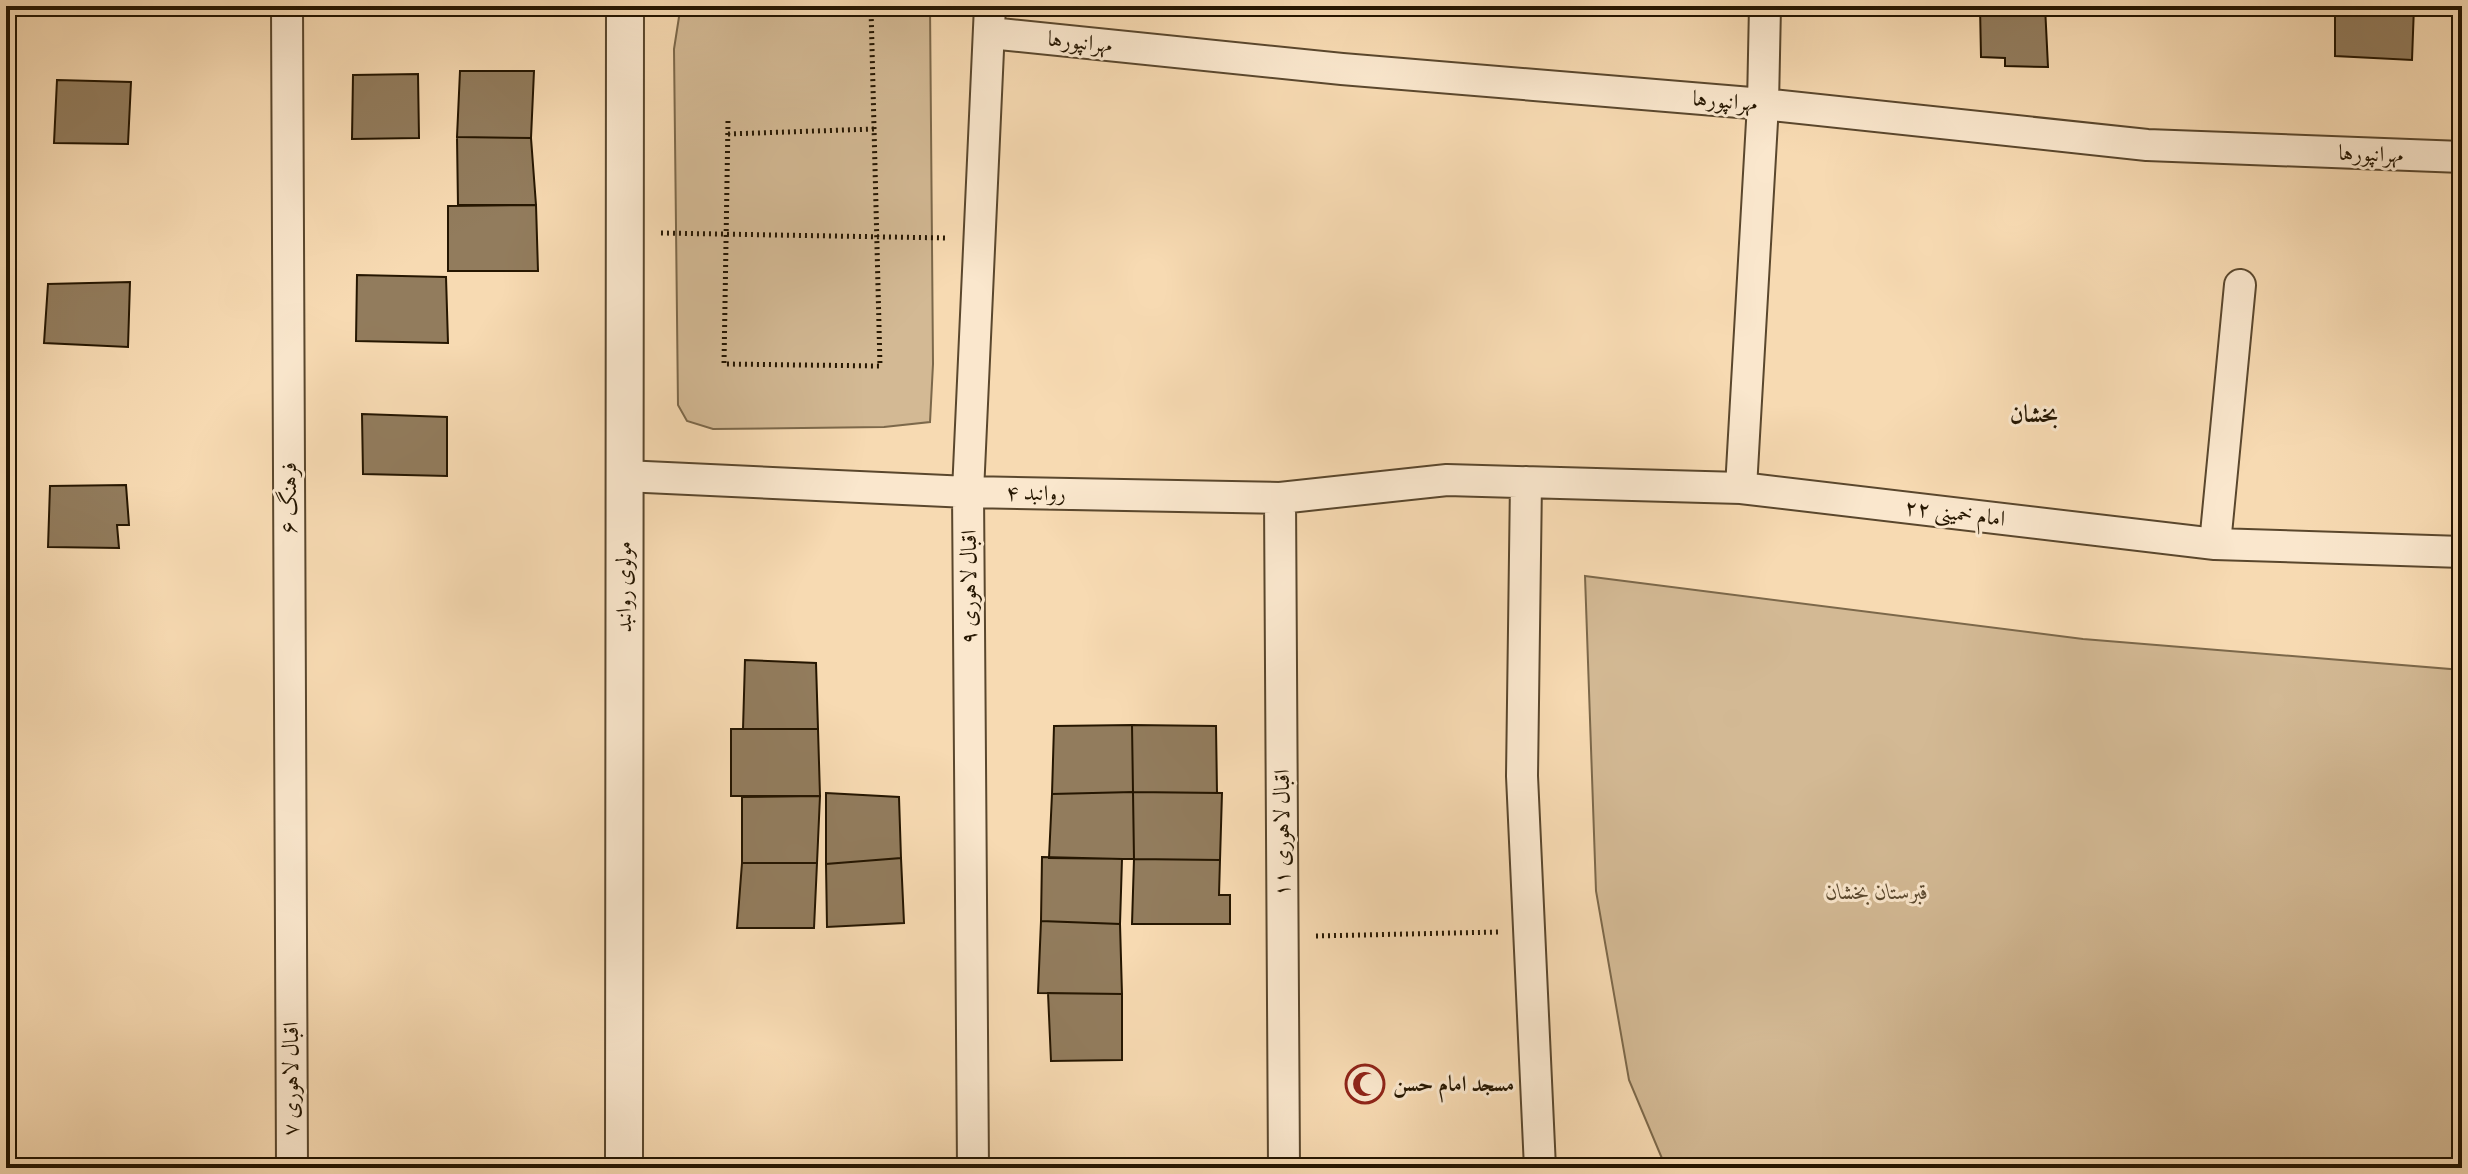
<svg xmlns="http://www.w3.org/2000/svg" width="2468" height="1174" viewBox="0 0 2468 1174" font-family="'IM FELL French Canon',Amiri,serif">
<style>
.green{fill:#d3b994;stroke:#7c684a;stroke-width:2}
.building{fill:#927c5d;stroke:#251601;stroke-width:2}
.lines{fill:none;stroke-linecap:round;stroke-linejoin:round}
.minor-casing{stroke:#5a472d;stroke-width:34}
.tertiary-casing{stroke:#5a472d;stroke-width:40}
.path{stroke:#251601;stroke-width:5;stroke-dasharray:2 4;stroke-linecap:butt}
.minor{stroke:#fae7cd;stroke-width:30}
.tertiary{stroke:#fae7cd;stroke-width:36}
.labels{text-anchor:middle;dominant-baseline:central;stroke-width:6;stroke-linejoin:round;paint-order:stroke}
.street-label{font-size:22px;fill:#251601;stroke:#fae7cd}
.park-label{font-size:22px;font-style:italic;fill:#59472d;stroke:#fae7cd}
.poi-label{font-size:22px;font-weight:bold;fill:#251601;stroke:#fae7cd;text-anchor:start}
.neighbourhood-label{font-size:24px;font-weight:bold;fill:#251601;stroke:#fae7cd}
</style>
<rect width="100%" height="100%" fill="#f7dab2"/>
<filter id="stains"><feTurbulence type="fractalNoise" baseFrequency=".0025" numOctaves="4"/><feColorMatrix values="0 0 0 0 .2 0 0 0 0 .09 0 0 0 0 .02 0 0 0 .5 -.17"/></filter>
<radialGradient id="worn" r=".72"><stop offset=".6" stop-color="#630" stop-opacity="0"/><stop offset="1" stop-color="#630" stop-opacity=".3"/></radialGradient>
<!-- green -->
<path class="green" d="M 725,6 L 930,6 L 933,364 L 930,422 L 884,427 L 713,429 L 687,421 L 678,405 L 674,49 L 679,17 L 685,9 Z
M 1585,576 L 2083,639 L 2462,670 L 2462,1168 L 1666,1168 L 1629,1080 L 1596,891 Z"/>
<!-- building -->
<path class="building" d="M 366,6 L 429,6 L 428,10 Z
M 1980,6 L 2045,6 L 2048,67 L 2005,66 L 2005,58 L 1981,57 Z
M 2335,6 L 2414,6 L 2412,60 L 2335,56 Z
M 460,71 L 534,71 L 531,138 L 457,137 Z
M 418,74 L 419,138 L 352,139 L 353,75 Z
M 57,80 L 131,82 L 128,144 L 54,143 Z
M 457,137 L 531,138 L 536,205 L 458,205 Z
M 536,205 L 538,271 L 448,271 L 448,206 Z
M 357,275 L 446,277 L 448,343 L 356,341 Z
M 130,282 L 128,347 L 44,343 L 48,284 Z
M 362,414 L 447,417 L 447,476 L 363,474 Z
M 126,485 L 129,525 L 117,525 L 119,548 L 48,547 L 50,486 Z
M 745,660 L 816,663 L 818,729 L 743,729 Z
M 1132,725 L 1133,792 L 1052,794 L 1054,726 Z
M 1132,725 L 1216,726 L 1217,793 L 1133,792 Z
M 731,729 L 818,729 L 820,796 L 731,796 Z
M 1133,792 L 1134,859 L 1049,858 L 1052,794 Z
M 1133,792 L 1222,793 L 1220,860 L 1134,859 Z
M 826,793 L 899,797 L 901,858 L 826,864 Z
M 820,796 L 817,863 L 742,863 L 742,797 Z
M 1042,857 L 1122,859 L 1120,924 L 1041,921 Z
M 901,858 L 904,923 L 827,927 L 826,864 Z
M 1134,859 L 1220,860 L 1219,895 L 1230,895 L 1230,924 L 1132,924 Z
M 742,863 L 817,863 L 814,928 L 737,928 Z
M 1041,921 L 1120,924 L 1122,994 L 1038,993 Z
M 1048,993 L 1122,994 L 1122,1060 L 1051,1061 Z"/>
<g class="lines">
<!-- minor casing -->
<g class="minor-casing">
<path id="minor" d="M 287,6 L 292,1168
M 990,33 L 1342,69 L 1763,104 L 2147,145 L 2462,157
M 624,476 L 968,492 L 1280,498 L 1447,480 L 1741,488 L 2215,544 L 2462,552
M 1526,482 L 1522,776 L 1540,1168
M 1741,488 L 1763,104 L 1765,6
M 1280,498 L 1284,1168
M 2215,544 L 2240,285
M 973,1168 L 968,492 L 990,6"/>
</g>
<!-- tertiary casing -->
<g class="tertiary-casing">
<path id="tertiary" d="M 624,1168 L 625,6"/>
</g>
<!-- path -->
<path class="path" d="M 728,121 L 724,364 L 880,366 L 871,8
M 728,134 L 874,129
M 661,233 L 947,238
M 1316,936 L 1498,932"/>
<!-- minor -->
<use href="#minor" class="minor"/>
<!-- tertiary -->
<use href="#tertiary" class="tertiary"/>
</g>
<!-- icons -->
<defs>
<g id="mosque-ring" transform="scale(2)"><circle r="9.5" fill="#fae7cd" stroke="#8f2418" stroke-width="1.5"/><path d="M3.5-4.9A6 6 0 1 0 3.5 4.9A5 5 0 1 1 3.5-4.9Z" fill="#8f2418"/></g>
</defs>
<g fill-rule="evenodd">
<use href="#mosque-ring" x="1365" y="1084"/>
</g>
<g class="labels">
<!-- street labels -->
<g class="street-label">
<text transform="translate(1080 42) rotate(6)">مهرانپورها</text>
<text transform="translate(1725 101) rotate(5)">مهرانپورها</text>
<text transform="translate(2371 154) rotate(2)">مهرانپورها</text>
<text transform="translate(1036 493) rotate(1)">روانبد ۴</text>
<text transform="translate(289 498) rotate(-90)">فرهنگ ۶</text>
<text transform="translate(1955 513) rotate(7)">امام خمینی ۲۲</text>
<text transform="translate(624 587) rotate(-90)">مولوی روانبد</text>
<text transform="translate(969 587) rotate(-90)">اقبال لاهوری ۹</text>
<text transform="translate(1282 833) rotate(-90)">اقبال لاهوری ۱۱</text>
<text transform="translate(291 1079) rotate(-90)">اقبال لاهوری ۷</text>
</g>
<!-- park labels -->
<g class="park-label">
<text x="1877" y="892">قبرستان بخشان</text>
</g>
<!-- poi labels -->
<g class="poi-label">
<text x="1393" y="1084">مسجد امام حسن</text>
</g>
<!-- neighbourhood labels -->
<g class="neighbourhood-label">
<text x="2034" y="414">بخشان</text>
</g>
</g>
<!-- margin -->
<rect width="2468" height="1174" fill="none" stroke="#f7dab2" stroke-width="32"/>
<rect x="8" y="8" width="2452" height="1158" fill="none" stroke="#251601" stroke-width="4"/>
<rect x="16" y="16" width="2436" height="1142" fill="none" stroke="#251601" stroke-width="2"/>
<rect width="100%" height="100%" filter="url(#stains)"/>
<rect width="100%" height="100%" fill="url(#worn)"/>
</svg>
